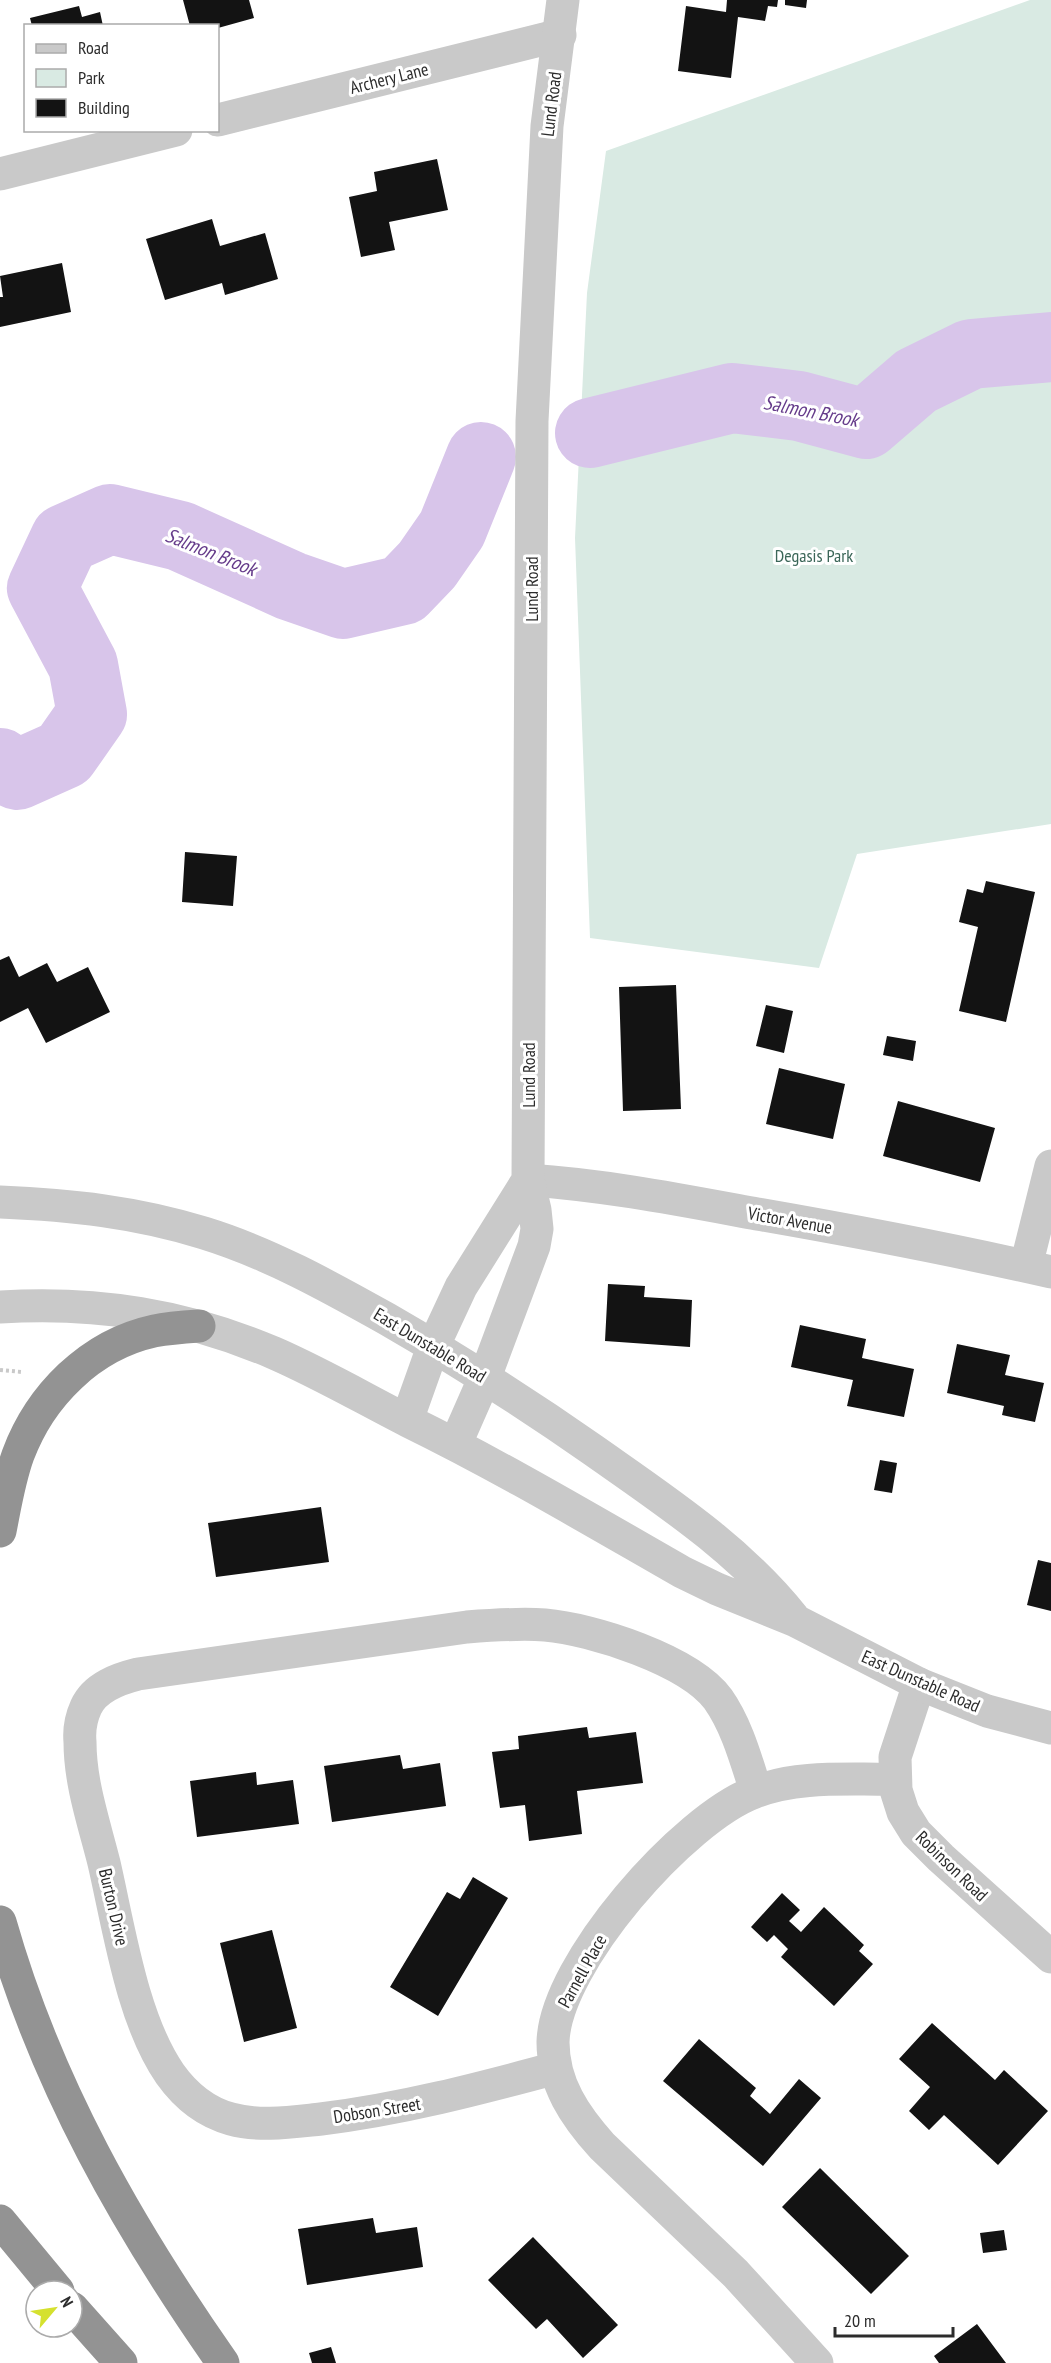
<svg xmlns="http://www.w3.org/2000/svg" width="1051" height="2363" viewBox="0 0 1051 2363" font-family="'PT Sans Narrow',sans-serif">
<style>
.green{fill:#d9eae3}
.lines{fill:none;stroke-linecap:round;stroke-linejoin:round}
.river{stroke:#d8c5ea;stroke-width:70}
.building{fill:#131313}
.path{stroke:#c9c9c9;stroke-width:4;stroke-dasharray:3 3;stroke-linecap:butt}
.minor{stroke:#c9c9c9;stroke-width:33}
.tertiary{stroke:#c9c9c9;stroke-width:33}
.motorway{stroke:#939393;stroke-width:33}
.labels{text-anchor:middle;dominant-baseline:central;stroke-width:6;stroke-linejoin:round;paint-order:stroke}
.street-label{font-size:18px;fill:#2c2c2c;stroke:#fff}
.park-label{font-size:18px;fill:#3b6658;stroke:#fff}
.water-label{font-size:20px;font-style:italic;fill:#663c8b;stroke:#fff}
</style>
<rect width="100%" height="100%" fill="#fff"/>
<!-- green -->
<path class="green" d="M 1030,0 L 1051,0 L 1051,824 L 857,854 L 819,968 L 590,938 L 575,538 L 587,293 L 606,151 Z"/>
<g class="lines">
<!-- river -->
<path class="river" d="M 590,433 L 732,398 L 799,406 L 866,424 L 916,381 L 971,354 L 1051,347
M 0,763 L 17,775 L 64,754 L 92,714 L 83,665 L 42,588 L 65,539 L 110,519 L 180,536 L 291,586 L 343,604 L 403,590 L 427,565 L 452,529 L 481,457"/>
</g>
<!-- building -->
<path class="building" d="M 183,0 L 249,0 L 254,18 L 218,28 L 218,26 L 190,26 Z
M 727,0 L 778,0 L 777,7 L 768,6 L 765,21 L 738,17 L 731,78 L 678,71 L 686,6 L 726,12 Z
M 785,0 L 807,0 L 806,8 L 785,5 Z
M 79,6 L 82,17 L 100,12 L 103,26 L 32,26 L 30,18 Z
M 437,159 L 448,210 L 389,222 L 395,250 L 361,257 L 349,197 L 377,191 L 374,172 Z
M 212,219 L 220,246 L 265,233 L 278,279 L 225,295 L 222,283 L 165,300 L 146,239 Z
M 62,263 L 71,312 L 0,327 L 0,297 L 3,297 L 0,276 Z
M 185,852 L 237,856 L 233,906 L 182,902 Z
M 986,881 L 1035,892 L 1006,1022 L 959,1011 L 978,927 L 959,922 L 967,889 L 983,893 Z
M 9,956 L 19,977 L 47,963 L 57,982 L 88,967 L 110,1012 L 46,1043 L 28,1008 L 0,1022 L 0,960 Z
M 676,985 L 681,1109 L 623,1111 L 619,987 Z
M 766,1005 L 793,1011 L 784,1053 L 756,1046 Z
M 887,1036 L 916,1041 L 913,1061 L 883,1055 Z
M 779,1068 L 845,1084 L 833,1139 L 766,1124 Z
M 898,1101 L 995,1128 L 980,1182 L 883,1156 Z
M 608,1284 L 645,1286 L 644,1297 L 692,1300 L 690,1347 L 605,1341 Z
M 800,1325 L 866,1339 L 862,1358 L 914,1369 L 904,1417 L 847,1406 L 853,1380 L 791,1367 Z
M 957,1344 L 1010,1355 L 1005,1375 L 1044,1383 L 1035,1422 L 1002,1415 L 1004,1406 L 947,1393 Z
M 880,1460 L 897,1463 L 892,1493 L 874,1490 Z
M 321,1507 L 329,1562 L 216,1577 L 208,1523 Z
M 1038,1560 L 1051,1563 L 1051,1611 L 1027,1605 Z
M 587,1727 L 589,1738 L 636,1732 L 643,1783 L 577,1791 L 582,1834 L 529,1841 L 525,1805 L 500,1808 L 492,1752 L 519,1749 L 518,1736 Z
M 400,1755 L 403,1769 L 440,1763 L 446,1806 L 332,1822 L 324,1766 Z
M 256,1772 L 257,1785 L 293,1780 L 299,1824 L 197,1837 L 190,1781 Z
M 473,1877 L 508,1898 L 438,2016 L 390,1987 L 447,1892 L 460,1899 Z
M 782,1893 L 800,1910 L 789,1921 L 801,1932 L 824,1907 L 864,1945 L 859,1951 L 873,1964 L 834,2006 L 781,1957 L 788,1949 L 774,1935 L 767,1942 L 751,1927 Z
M 272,1930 L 297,2028 L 244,2042 L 220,1943 Z
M 932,2023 L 995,2080 L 1004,2070 L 1048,2111 L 998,2165 L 944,2115 L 929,2130 L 909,2111 L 930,2087 L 899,2059 Z
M 699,2039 L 756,2088 L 750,2096 L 770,2114 L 799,2079 L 821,2098 L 763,2166 L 663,2081 Z
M 820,2168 L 909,2256 L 871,2294 L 782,2207 Z
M 373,2218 L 376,2233 L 417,2227 L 423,2267 L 307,2285 L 298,2229 Z
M 1004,2230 L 1007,2250 L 983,2253 L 980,2233 Z
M 533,2237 L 618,2325 L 583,2358 L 547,2319 L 536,2329 L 488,2280 Z
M 977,2324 L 1006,2363 L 939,2363 L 934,2356 Z
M 331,2347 L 336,2363 L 312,2363 L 309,2353 Z"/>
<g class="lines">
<!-- path -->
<path class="path" d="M 0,1370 L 22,1372"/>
<!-- minor -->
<path class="minor" d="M 218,120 L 560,35
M 0,174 L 176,130
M 528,1180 C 605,1185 681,1200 757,1214 C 855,1231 954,1250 1051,1272
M 1026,1266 L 1051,1166
M 919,1684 L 895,1757 L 896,1790 L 903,1812 L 916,1833 L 941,1858 L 1051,1957
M 556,2068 C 478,2089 402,2109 321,2119 C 292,2122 260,2127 231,2119 C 205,2112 185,2095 170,2074 C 132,2019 119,1928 104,1863 C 94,1823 80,1783 80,1742 C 79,1731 81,1718 86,1707 C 95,1687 118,1679 138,1674 L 467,1627 C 493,1625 519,1623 545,1625 C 592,1629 689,1660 718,1699 C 737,1726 746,1760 756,1791
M 817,2363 L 736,2274 L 602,2146 C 575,2116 553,2084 553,2042 C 555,1964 684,1818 755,1792 C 798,1775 849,1780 894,1779"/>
<!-- tertiary -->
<path class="tertiary" d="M 0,1202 C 71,1205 136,1212 204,1233 C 269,1253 328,1286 387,1319 C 458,1360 526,1403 593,1450 C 664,1500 739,1549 793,1617
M 0,1307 C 97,1301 185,1315 274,1353 C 320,1373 363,1398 408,1421 C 502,1467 591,1520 682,1572 L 717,1589 L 796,1621 L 919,1684 L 987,1711 L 1051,1728
M 407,1420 L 433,1347 L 461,1287 L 528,1180
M 456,1443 L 485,1377 L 534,1246 L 537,1229 L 535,1210 L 528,1180 L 532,421 L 547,126 L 563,0"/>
<!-- motorway -->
<path class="motorway" d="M 0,1531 C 5,1506 9,1480 18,1455 C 40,1396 90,1345 154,1331 C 169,1328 184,1327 199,1326
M 0,1922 C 46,2084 127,2226 223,2363
M 0,2221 L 58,2291
M 72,2308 L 121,2363"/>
</g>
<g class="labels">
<!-- street labels -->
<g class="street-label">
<text transform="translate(389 78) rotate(-14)">Archery Lane</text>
<text transform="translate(551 104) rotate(-83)">Lund Road</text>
<text transform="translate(531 589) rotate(-90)">Lund Road</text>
<text transform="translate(528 1075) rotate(-90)">Lund Road</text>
<text transform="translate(790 1220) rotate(10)">Victor Avenue</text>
<text transform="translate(430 1345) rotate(31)">East Dunstable Road</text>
<text transform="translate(921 1681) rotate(24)">East Dunstable Road</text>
<text transform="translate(952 1866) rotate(44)">Robinson Road</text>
<text transform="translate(114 1907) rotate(77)">Burton Drive</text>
<text transform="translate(582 1971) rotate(-61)">Parnell Place</text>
<text transform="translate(377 2110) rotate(-9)">Dobson Street</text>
</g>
<!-- park labels -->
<g class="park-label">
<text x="814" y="555">Degasis Park</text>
</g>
<!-- water labels -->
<g class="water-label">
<text transform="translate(811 411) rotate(11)">Salmon Brook</text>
<text transform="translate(211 552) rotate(22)">Salmon Brook</text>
</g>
</g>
<!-- legend -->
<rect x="24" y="24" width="195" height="108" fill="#ffffff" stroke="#ababab" stroke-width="1.5"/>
<rect x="36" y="44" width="30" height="9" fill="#c9c9c9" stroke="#ababab" stroke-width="1.5"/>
<text x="78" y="54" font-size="18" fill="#2c2c2c">Road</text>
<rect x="36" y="69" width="30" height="18" fill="#d9eae3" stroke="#ababab" stroke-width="1.5"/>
<text x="78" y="84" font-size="18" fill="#2c2c2c">Park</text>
<rect x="36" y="99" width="30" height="18" fill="#131313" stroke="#ababab" stroke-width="1.5"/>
<text x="78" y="114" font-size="18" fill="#2c2c2c">Building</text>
<!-- north arrow -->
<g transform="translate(54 2309) rotate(61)"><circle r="28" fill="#ffffff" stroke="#ababab" stroke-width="1.5"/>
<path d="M0-4.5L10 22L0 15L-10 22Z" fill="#d5e12f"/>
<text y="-9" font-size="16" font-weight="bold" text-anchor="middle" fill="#2c2c2c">N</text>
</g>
<!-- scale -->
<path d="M835 2327v9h118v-9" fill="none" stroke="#2c2c2c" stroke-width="3"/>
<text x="844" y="2327" font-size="18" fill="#2c2c2c" stroke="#ffffff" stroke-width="4.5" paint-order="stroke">20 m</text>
</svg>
